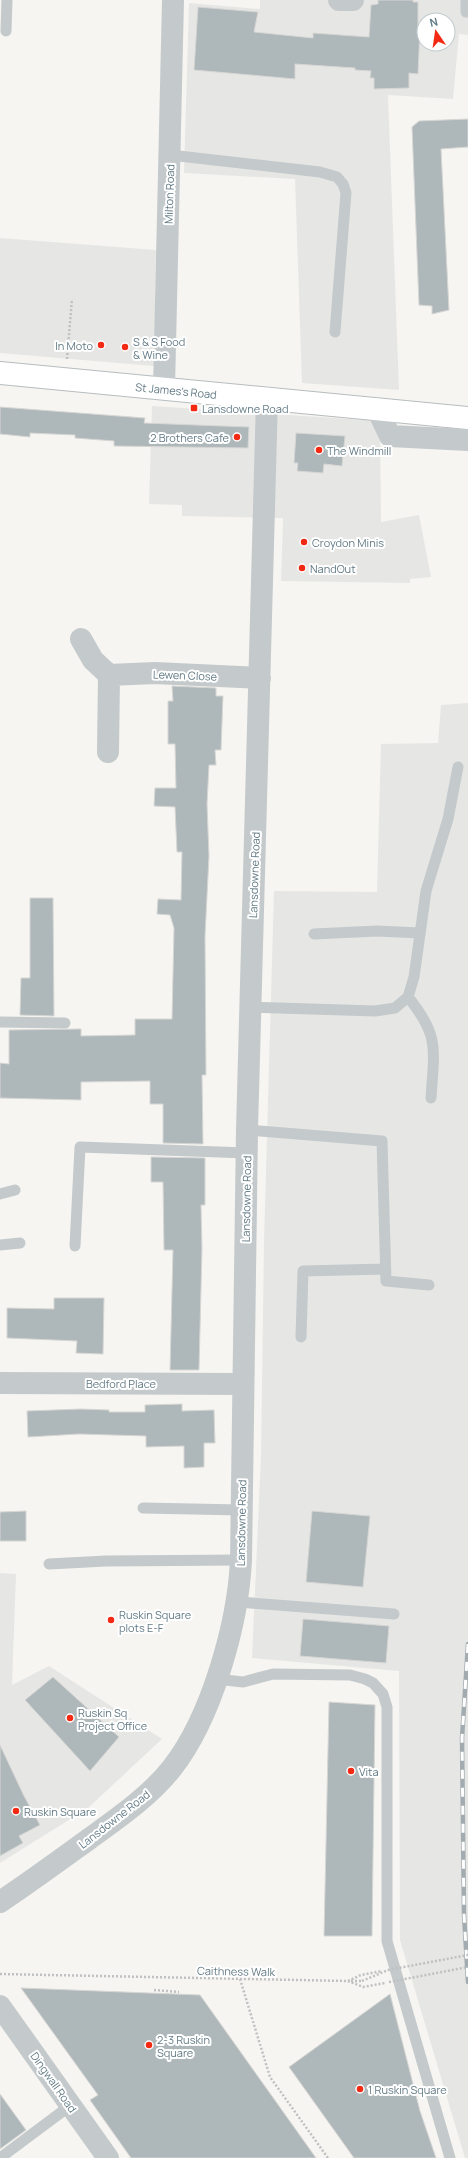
<svg xmlns="http://www.w3.org/2000/svg" width="468" height="2158" viewBox="0 0 468 2158" font-family="Manrope,sans-serif">
<style>
.built{fill:#e6e7e5;fill-rule:evenodd}
.building{fill:#aeb8bb;stroke:#d7d6d4}
.lines{fill:none;stroke-linecap:round;stroke-linejoin:round}
.primary-casing{stroke:#b7bcbf;stroke-width:24}
.path{stroke:#bec0c2;stroke-width:2.5;stroke-dasharray:2 2;stroke-linecap:butt}
.lane{stroke:#c4c9cb;stroke-width:11}
.street{stroke:#c4c9cb;stroke-width:22}
.primary{stroke:#fff;stroke-width:22}
.rail-casing{stroke:#a2abaf;stroke-width:4.5}
.rail{stroke:#fff;stroke-width:3;stroke-dasharray:9;stroke-linecap:butt}
.path-bridge{stroke:#bec0c2;stroke-width:2.5;stroke-dasharray:2 2;stroke-linecap:butt}
.poi-dot{fill:#f32914;stroke:#fff;stroke-width:1.5}
.labels{text-anchor:middle;dominant-baseline:central;stroke-width:4;stroke-linejoin:round;paint-order:stroke}
.street-label{font-size:11px;fill:#627a85;stroke:#fff}
.poi-label{font-size:11px;fill:#627a85;stroke:#fff;text-anchor:start}
</style>
<rect width="100%" height="100%" fill="#f6f5f1"/>
<!-- built -->
<path class="built" d="M 260,0 L 468,0 L 468,35 L 459,34 L 453,99 L 388,95 L 399,390 L 302,383 L 295,179 L 184,173 L 189,3 L 260,9 ZM 424,20 L 448,20 L 448,44 L 424,44 Z
M 0,238 L 156,250 L 154,366 L 0,353 Z
M 152,406 L 380,421 L 381,522 L 419,515 L 431,577 L 410,579 L 410,583 L 281,581 L 283,518 L 182,516 L 182,505 L 149,504 Z
M 468,703 L 468,2158 L 465,2158 L 400,1940 L 399,1671 L 252,1658 L 261,1456 L 264,1242 L 274,891 L 377,892 L 381,744 L 438,743 L 441,705 Z
M 0,1573 L 16,1574 L 12,1685 L 49,1666 L 162,1739 L 88,1808 L 0,1863 Z"/>
<!-- building -->
<path class="building" d="M 378,0 L 413,0 L 413,2 L 418,2 L 418,30 L 420,30 L 418,74 L 409,73 L 409,88 L 374,89 L 374,78 L 370,78 L 371,71 L 355,70 L 355,68 L 295,64 L 295,79 L 194,70 L 198,7 L 258,12 L 254,32 L 313,38 L 313,33 L 369,37 L 371,5 L 378,4 Z
M 468,119 L 468,147 L 441,149 L 449,310 L 432,314 L 432,306 L 419,305 L 412,127 L 419,121 Z
M 0,407 L 145,418 L 144,423 L 249,427 L 248,448 L 114,446 L 114,441 L 75,438 L 75,435 L 30,433 L 30,437 L 0,434 Z
M 296,433 L 345,436 L 342,466 L 324,464 L 323,473 L 297,471 L 298,463 L 294,463 Z
M 172,686 L 216,688 L 216,696 L 223,696 L 221,750 L 215,750 L 216,765 L 209,765 L 207,804 L 209,856 L 205,936 L 206,1075 L 202,1075 L 203,1144 L 163,1143 L 163,1104 L 150,1104 L 150,1081 L 81,1082 L 81,1100 L 0,1098 L 0,1063 L 9,1064 L 9,1030 L 81,1029 L 81,1036 L 135,1035 L 135,1019 L 172,1019 L 174,928 L 170,915 L 157,914 L 158,899 L 181,900 L 182,852 L 177,852 L 175,807 L 154,806 L 155,788 L 176,788 L 175,744 L 168,744 L 168,701 L 173,701 Z
M 30,898 L 53,898 L 54,1016 L 20,1015 L 21,978 L 30,978 Z
M 151,1157 L 205,1158 L 205,1205 L 201,1205 L 202,1249 L 199,1370 L 170,1370 L 173,1250 L 164,1250 L 163,1182 L 151,1182 Z
M 54,1298 L 104,1298 L 103,1354 L 76,1353 L 77,1341 L 7,1338 L 7,1308 L 54,1309 Z
M 182,1404 L 182,1411 L 214,1410 L 215,1443 L 204,1443 L 204,1467 L 184,1468 L 184,1446 L 146,1447 L 146,1436 L 79,1434 L 28,1437 L 27,1411 L 81,1409 L 109,1410 L 109,1412 L 145,1412 L 145,1405 Z
M 26,1511 L 26,1541 L 0,1541 L 0,1512 Z
M 312,1511 L 370,1516 L 363,1587 L 306,1582 Z
M 303,1619 L 389,1626 L 386,1663 L 300,1656 Z
M 53,1677 L 119,1737 L 90,1771 L 25,1700 Z
M 329,1702 L 375,1705 L 372,1936 L 324,1936 Z
M 0,1745 L 24,1796 L 40,1825 L 19,1836 L 23,1843 L 0,1856 Z
M 21,1988 L 200,1995 L 316,2158 L 131,2158 L 90,2100 L 98,2095 Z
M 390,1994 L 420,2111 L 436,2158 L 354,2158 L 289,2067 Z
M 0,2094 L 26,2130 L 0,2149 Z"/>
<g class="lines">
<!-- primary casing -->
<g class="primary-casing">
<g id="primary">
<path id="s1" d="M 0,373 L 468,418"/>
</g>
</g>
<!-- path -->
<path class="path" d="M 67,359 L 72,299
M 0,1974 L 348,1981 L 363,1987 L 385,1983
M 240,1979 L 270,2077 L 328,2158
M 348,1981 L 361,1975 L 382,1971
M 351,1981 L 362,1981
M 154,1990 L 179,1992"/>
<!-- lane -->
<path class="lane" d="M 466,12 L 466,0
M 6,31 L 7,0
M 170,155 L 320,172 L 337,177 L 343,184 L 346,193 L 335,332
M 314,934 L 377,931 L 420,933
M 408,997 C 440,1036 434,1050 431,1098
M 250,1007 L 375,1011 L 395,1008 L 408,997 L 414,977 L 426,891 L 448,819 L 458,767
M 0,1022 L 65,1023
M 247,1130 L 382,1141 L 386,1281 L 429,1285
M 0,1194 L 15,1190
M 0,1245 L 20,1243
M 75,1246 L 80,1147 L 247,1153
M 301,1337 L 303,1271 L 385,1269
M 143,1508 L 241,1510
M 49,1564 L 106,1561 L 241,1560
M 238,1602 L 394,1614
M 216,1679 L 243,1682 L 273,1674 L 350,1675 L 365,1679 L 373,1683 L 383,1694 L 387,1707 L 387,1941 L 450,2158
M 0,2158 L 71,2105"/>
<!-- street -->
<path class="street" d="M 339,0 L 353,0
M 164,388 L 173,0
M 377,409 L 390,436 L 468,440
M 81,639 L 93,660 L 109,675
M 108,752 L 109,675 L 155,673 L 260,678
M 0,1383 L 242,1384
M 0,1902 C 30,1882 60,1860 89,1839 C 118,1818 150,1796 172,1768 C 212,1717 238,1623 241,1560 L 247,1130 L 267,398
M 0,2006 L 108,2158"/>
<!-- primary -->
<use href="#primary" class="primary"/>
<!-- rail casing -->
<g class="rail-casing">
<path id="rail" d="M 468,1644 L 462,1738 L 464,1915 L 468,1982"/>
</g>
<!-- rail -->
<use href="#rail" class="rail"/>
<!-- path-bridge -->
<path class="path-bridge" d="M 362,1981 L 388,1970 L 468,1955
M 389,1982 L 468,1967"/>
</g>
<!-- markers -->
<g class="poi-dot">
<circle cx="101" cy="345" r="4"/>
<circle cx="125" cy="347" r="4"/>
<rect x="190" y="404" width="8" height="8" rx="2"/>
<circle cx="237" cy="437" r="4"/>
<circle cx="319" cy="450" r="4"/>
<circle cx="304" cy="542" r="4"/>
<circle cx="302" cy="568" r="4"/>
<circle cx="111" cy="1620" r="4"/>
<circle cx="70" cy="1718" r="4"/>
<circle cx="351" cy="1771" r="4"/>
<circle cx="16" cy="1811" r="4"/>
<circle cx="149" cy="2045" r="4"/>
<circle cx="360" cy="2089" r="4"/>
</g>
<g class="labels">
<!-- street labels -->
<g class="street-label">
<text transform="translate(169 194) rotate(-88)">Milton Road</text>
<text stroke="none"><textPath href="#s1" startOffset="177">St James's Road</textPath></text>
<text transform="translate(185 675) rotate(2)">Lewen Close</text>
<text transform="translate(254 875) rotate(-88)">Lansdowne Road</text>
<text transform="translate(246 1199) rotate(-89)">Lansdowne Road</text>
<text x="121" y="1383">Bedford Place</text>
<text transform="translate(241 1523) rotate(-89)">Lansdowne Road</text>
<text transform="translate(114 1819) rotate(-38)">Lansdowne Road</text>
<text transform="translate(236 1971) rotate(1)">Caithness Walk</text>
<text transform="translate(54 2082) rotate(55)">Dingwall Road</text>
</g>
<!-- poi labels -->
<g class="poi-label">
<text x="133" y="341">S &amp; S Food<tspan x="133" dy="13">&amp; Wine</tspan></text>
<text x="93" y="345" text-anchor="end">In Moto</text>
<text x="202" y="408">Lansdowne Road</text>
<text x="229" y="437" text-anchor="end">2 Brothers Cafe</text>
<text x="327" y="450">The Windmill</text>
<text x="312" y="542">Croydon Minis</text>
<text x="310" y="568">NandOut</text>
<text x="119" y="1614">Ruskin Square<tspan x="119" dy="13">plots E-F</tspan></text>
<text x="78" y="1712">Ruskin Sq<tspan x="78" dy="13">Project Office</tspan></text>
<text x="359" y="1771">Vita</text>
<text x="24" y="1811">Ruskin Square</text>
<text x="157" y="2039">2-3 Ruskin<tspan x="157" dy="13">Square</tspan></text>
<text x="368" y="2089">1 Ruskin Square</text>
</g>
</g>
<!-- north arrow -->
<g transform="translate(436 32) rotate(347)"><circle r="19" fill="#ffffff" stroke="#c0cace"/>
<path d="M0-3L7 15L0 10L-7 15Z" fill="#f32914"/>
<text y="-6" font-size="11" font-weight="bold" text-anchor="middle" fill="#627a85">N</text>
</g>
</svg>
